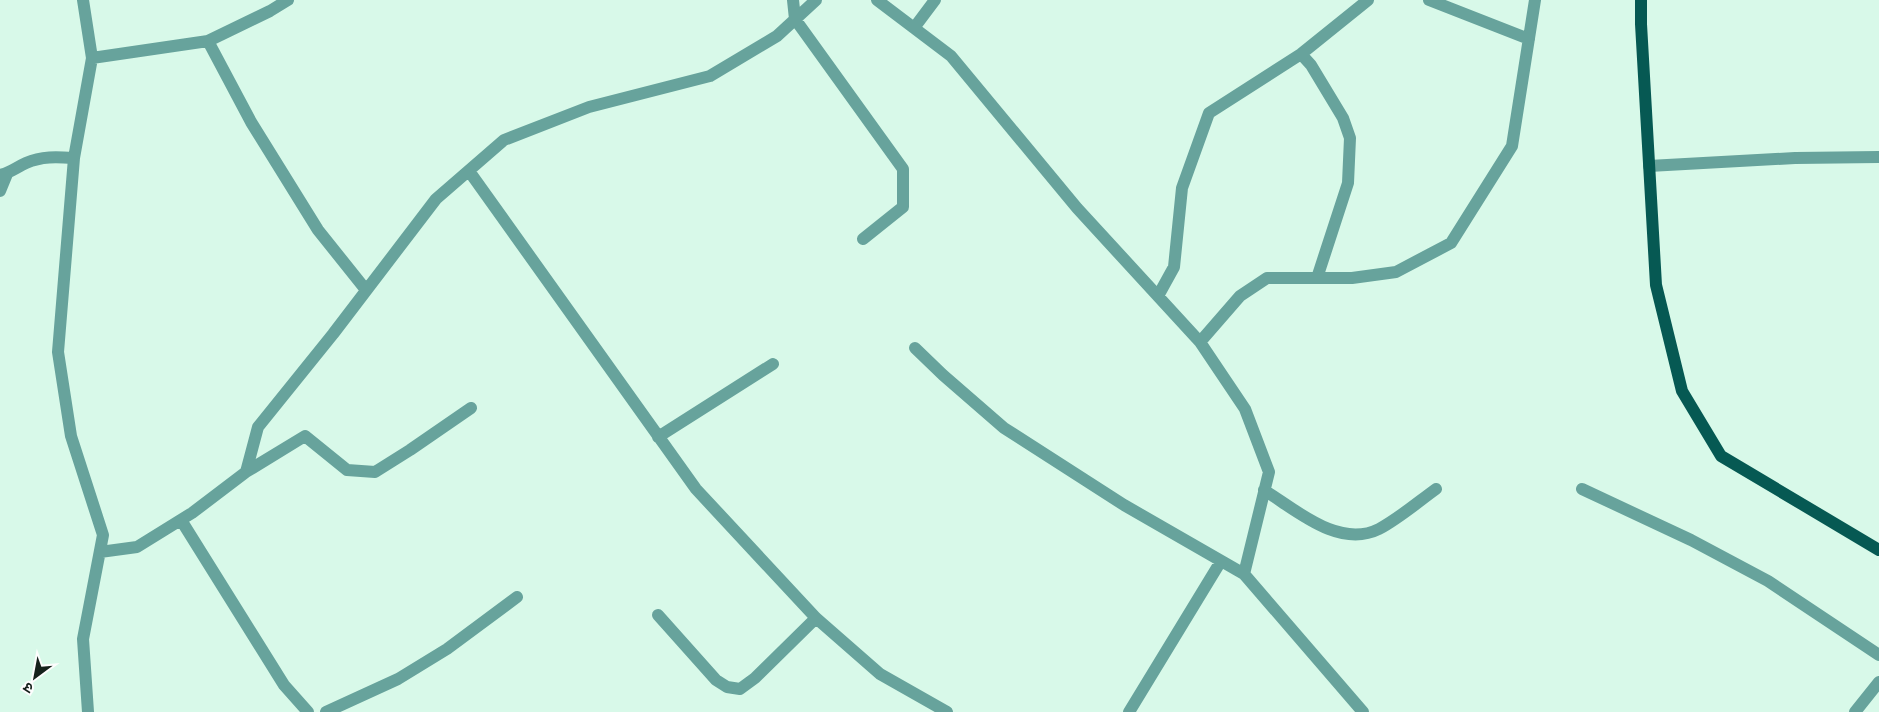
<svg xmlns="http://www.w3.org/2000/svg" width="1879" height="712" viewBox="0 0 1879 712" font-family="Mulish,'Noto Sans Devanagari',sans-serif">
<style>
.lines{fill:none;stroke-linecap:round;stroke-linejoin:round}
.minor{stroke:#67a39c;stroke-width:12}
.major{stroke:#065953;stroke-width:12}
</style>
<rect width="100%" height="100%" fill="#d8f9e9"/>
<g class="lines">
<!-- minor -->
<path class="minor" d="M 83,0 L 92,58 L 74,158 L 58,352 L 71,436 L 103,535 L 83,639 L 88,712
M 793,0 L 795,19 L 903,169 L 903,207 L 863,239
M 877,0 L 951,56 L 1077,208 L 1200,342 L 1245,409 L 1269,472 L 1244,574 L 1363,712
M 1429,0 L 1529,39
M 914,28 L 935,0
M 208,41 L 251,122 L 318,230 L 366,290
M 1301,54 L 1311,65 L 1343,118 L 1350,138 L 1348,183 L 1317,278
M 92,58 L 208,41 L 270,11 L 288,0
M 1649,166 L 1795,158 L 1879,157
M 469,171 L 696,489 L 816,618 L 880,674 L 947,712
M 0,175 C 10,173 17,167 26,163 C 42,156 57,157 74,158
M 0,191 L 7,174
M 1158,296 L 1174,267 L 1182,188 L 1209,113 L 1301,54 L 1368,0
M 1200,342 L 1240,296 L 1267,278 L 1352,278 L 1396,272 L 1451,243 L 1512,146 L 1535,0
M 915,348 L 943,375 L 1004,428 L 1124,505 L 1244,574
M 658,437 L 773,364
M 246,472 L 305,436 L 347,470 L 375,472 L 410,450 L 471,408
M 1582,489 L 1691,540 L 1768,581 L 1879,655
M 1264,490 C 1296,510 1339,549 1379,529 C 1398,519 1418,502 1436,489
M 181,520 L 284,685 L 308,712
M 100,552 L 137,547 L 192,513 L 246,472 L 258,427 L 333,334 L 436,199 L 504,140 L 589,107 L 710,76 L 777,36 L 816,0
M 658,615 L 716,680 L 727,687 L 740,689 L 755,678 L 816,618
M 326,712 L 398,679 L 447,649 L 517,597
M 1129,712 L 1221,561
M 1855,712 L 1879,682"/>
<!-- major -->
<path class="major" d="M 1641,0 L 1641,24 L 1656,285 L 1682,391 L 1721,456 L 1879,550"/>
</g>
<!-- north arrow -->
<g transform="translate(35 677) rotate(212)" stroke="#fdfdfd" stroke-width="4" paint-order="stroke">
<path d="M0-4L9 19L0 12L-9 19Z" fill="#15211b"/>
<text y="-8" font-size="14" font-weight="bold" text-anchor="middle" fill="#15211b">उ</text>
</g>
</svg>
